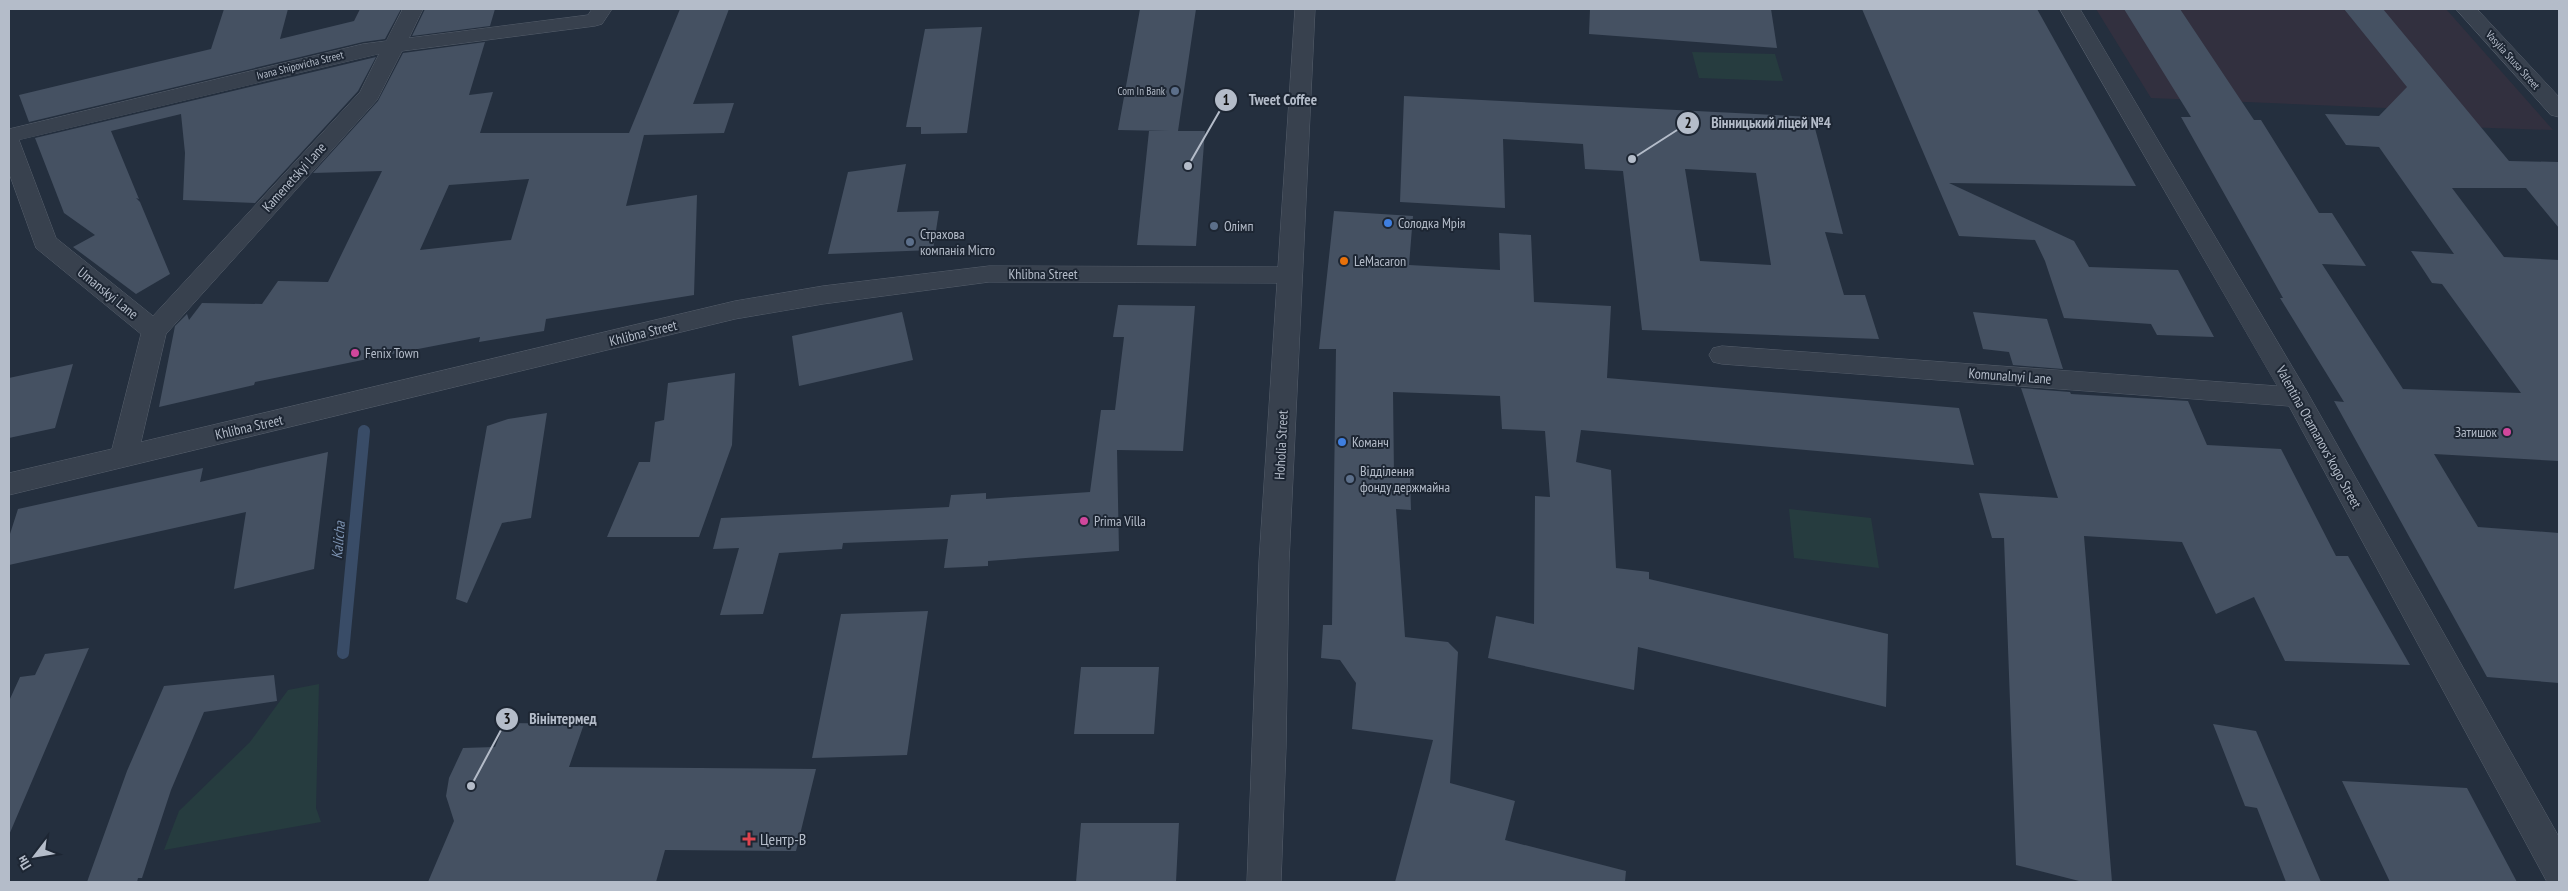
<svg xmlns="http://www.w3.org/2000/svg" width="2568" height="891" viewBox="0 0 2568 891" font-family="'PT Sans Narrow',sans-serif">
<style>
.medical{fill:#32303f}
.green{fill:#263c3f}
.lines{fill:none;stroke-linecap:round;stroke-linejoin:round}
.stream{stroke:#394c67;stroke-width:12}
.building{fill:#455162;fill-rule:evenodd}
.street-casing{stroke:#565f6c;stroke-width:1}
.street{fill:#38414e;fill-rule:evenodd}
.service-dot{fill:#5c6f8a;stroke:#1d2633;stroke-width:2}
.shop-dot{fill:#3f7fe0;stroke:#1d2633;stroke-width:2}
.food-dot{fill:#e8710a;stroke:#1d2633;stroke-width:2}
.hotel-dot{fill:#d1479c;stroke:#1d2633;stroke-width:2}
.health-dot{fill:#e0444e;stroke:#1d2633;stroke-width:2}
.labels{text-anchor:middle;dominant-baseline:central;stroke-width:4;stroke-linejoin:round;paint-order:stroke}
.far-street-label{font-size:11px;fill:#b4bcc9;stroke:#1d2633}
.far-poi-label{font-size:11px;fill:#b4bcc9;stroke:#1d2633;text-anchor:end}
.street-label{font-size:14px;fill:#b4bcc9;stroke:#1d2633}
.poi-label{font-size:14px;fill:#b4bcc9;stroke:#1d2633;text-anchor:start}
.water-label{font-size:15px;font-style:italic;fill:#7c92b1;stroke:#1d2633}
.near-poi-label{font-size:16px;fill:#b4bcc9;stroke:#1d2633;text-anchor:start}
.leader{fill:none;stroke:#b4bcc9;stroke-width:2}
.callout-dot{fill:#b4bcc9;stroke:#1d2633;stroke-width:2}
.mark-label{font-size:15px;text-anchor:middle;font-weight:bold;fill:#111}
.callout-label{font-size:15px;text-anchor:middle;font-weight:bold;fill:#b4bcc9;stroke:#1d2633;stroke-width:4;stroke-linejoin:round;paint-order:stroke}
</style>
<rect width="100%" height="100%" fill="#242f3e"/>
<!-- medical -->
<path class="medical" d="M 2096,9 L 2446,9 L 2553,130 L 2433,126 L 2386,108 L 2151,98 Z"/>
<!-- green -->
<path class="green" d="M 1692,52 L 1775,54 L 1783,81 L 1699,78 Z
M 1789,509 L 1871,518 L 1879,568 L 1794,558 Z
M 319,684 L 316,808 L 321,822 L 164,850 L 179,811 L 250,742 L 288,690 Z"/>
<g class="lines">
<!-- stream -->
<path class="stream" d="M 343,653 L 364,431"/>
</g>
<!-- building -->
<path class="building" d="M 224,9 L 288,9 L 280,39 L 354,21 L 360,9 L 401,9 L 385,39 L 363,42 L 29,122 L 19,95 L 211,49 Z
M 425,9 L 495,9 L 490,26 L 412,36 Z
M 680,9 L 729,9 L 693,104 L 734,103 L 724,133 L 644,135 L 626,206 L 697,195 L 694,295 L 546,319 L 544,331 L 479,342 L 480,337 L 387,355 L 255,382 L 254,385 L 159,407 L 175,326 L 187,314 L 189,320 L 202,303 L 262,304 L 278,281 L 328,282 L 382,171 L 313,173 L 378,101 L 403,53 L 485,42 L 469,95 L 493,92 L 480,133 L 629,133 ZM 529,179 L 511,240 L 420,250 L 449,185 Z
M 1140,9 L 1196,9 L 1178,131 L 1205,131 L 1196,246 L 1137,245 L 1149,131 L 1169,131 L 1118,130 Z
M 1590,9 L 1771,9 L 1777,48 L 1589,34 Z
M 1862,9 L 2037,9 L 2136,186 L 1949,183 L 2074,241 L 2089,267 L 2178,270 L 2214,337 L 2157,335 L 2151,324 L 2064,318 L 2045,261 L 2035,240 L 1959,236 Z
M 2124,9 L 2180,9 L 2254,120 L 2261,120 L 2319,213 L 2332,213 L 2366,266 L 2322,264 L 2403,389 L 2521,393 L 2442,284 L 2432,283 L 2411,251 L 2454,254 L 2379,147 L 2346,145 L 2325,114 L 2379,116 L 2407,87 L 2344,9 L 2383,9 L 2509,161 L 2559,162 L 2559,228 L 2526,188 L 2452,188 L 2504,257 L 2559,260 L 2559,461 L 2434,454 L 2478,527 L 2559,533 L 2559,683 L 2487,677 L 2334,401 L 2344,402 L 2280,298 L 2283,298 L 2181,117 L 2191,117 Z
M 982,27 L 967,133 L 921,134 L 921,127 L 906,127 L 925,29 Z
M 376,57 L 358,91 L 255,203 L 183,200 L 185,153 L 181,114 L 111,131 L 139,199 L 136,198 L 140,202 L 170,274 L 136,294 L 73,247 L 95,235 L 64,213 L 35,138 Z
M 1404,96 L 1812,117 L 1843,234 L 1825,232 L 1844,295 L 1865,295 L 1879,339 L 1642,330 L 1623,171 L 1585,169 L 1583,144 L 1503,139 L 1505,208 L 1400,202 ZM 1685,169 L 1756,173 L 1771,265 L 1700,261 Z
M 906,164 L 897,212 L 939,211 L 933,250 L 828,254 L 848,172 Z
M 1334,211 L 1413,216 L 1409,265 L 1500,270 L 1499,233 L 1531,235 L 1534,302 L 1611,306 L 1607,378 L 1959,408 L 1974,465 L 1581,430 L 1576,462 L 1611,470 L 1616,568 L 1649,572 L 1649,579 L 1888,634 L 1886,707 L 1638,647 L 1634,690 L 1488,658 L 1496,616 L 1534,624 L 1535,496 L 1550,497 L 1545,431 L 1502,429 L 1500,396 L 1393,392 L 1394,476 L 1410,476 L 1411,510 L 1396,509 L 1405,637 L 1448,642 L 1458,652 L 1450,783 L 1515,801 L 1505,840 L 1626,871 L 1625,882 L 1395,882 L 1433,740 L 1352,729 L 1356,683 L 1340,660 L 1321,658 L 1323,625 L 1332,625 L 1336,349 L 1319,349 Z
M 1118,305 L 1195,306 L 1183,451 L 1117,450 L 1119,551 L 988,561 L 988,566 L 944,568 L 948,539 L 843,543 L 842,549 L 779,553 L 763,614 L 720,615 L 739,548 L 713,549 L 721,518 L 949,507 L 951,495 L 986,493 L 986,499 L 1090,492 L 1101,410 L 1115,410 L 1124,337 L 1113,337 Z
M 902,312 L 913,360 L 799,386 L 792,336 Z
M 1973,312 L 2047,319 L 2063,369 L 2013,365 L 2009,352 L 1983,349 Z
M 73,364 L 55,428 L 9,438 L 9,378 Z
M 735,373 L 732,445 L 699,537 L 607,537 L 639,462 L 650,462 L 655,422 L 664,420 L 668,383 Z
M 2021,388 L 2070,392 L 2071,394 L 2188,401 L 2207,445 L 2281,449 L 2336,556 L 2348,556 L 2410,665 L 2285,661 L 2254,597 L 2216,614 L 2182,542 L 2084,536 L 2112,882 L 2083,882 L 2016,865 L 2004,538 L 1992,538 L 1979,493 L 2058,498 Z
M 547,413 L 531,518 L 502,523 L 467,603 L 456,599 L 487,426 L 508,419 Z
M 328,452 L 314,569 L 234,589 L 246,512 L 9,565 L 9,537 L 18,509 L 203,468 L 200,482 Z
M 928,611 L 907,755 L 812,758 L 841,614 Z
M 89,648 L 58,720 L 9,835 L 9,701 L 20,677 L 35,675 L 45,654 Z
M 1081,667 L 1159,667 L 1154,734 L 1074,734 Z
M 274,675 L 277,701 L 204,712 L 171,790 L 142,878 L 138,878 L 137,882 L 87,882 L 127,771 L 164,686 Z
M 505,723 L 584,724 L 569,767 L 816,769 L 796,851 L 665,850 L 656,882 L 428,882 L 454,821 L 446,796 L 449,778 L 463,748 L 495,747 Z
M 2213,724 L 2256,731 L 2321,882 L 2286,882 L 2257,808 L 2245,806 Z
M 2342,781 L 2467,788 L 2517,882 L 2390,882 Z
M 1081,823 L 1179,823 L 1176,882 L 1076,882 Z"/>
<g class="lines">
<!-- street casing -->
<g class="street-casing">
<path id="street" d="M 403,9 L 423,9 L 409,38 L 588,15 L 592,9 L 612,9 L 602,24 L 595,26 L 402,51 L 377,100 L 166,334 L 141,442 L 735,301 L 823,286 L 989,266 L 1278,267 L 1295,9 L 1315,9 L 1289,562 L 1286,747 L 1281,882 L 1247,882 L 1259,562 L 1277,283 L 989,282 L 823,304 L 735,319 L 9,495 L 9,473 L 112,449 L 141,334 L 36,248 L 9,173 L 9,129 L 363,44 L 386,41 ZM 379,54 L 360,92 L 153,316 L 56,238 L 19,140 Z
M 2060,9 L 2080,9 L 2306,390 L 2559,837 L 2559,882 L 2547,882 L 2289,406 L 1722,364 L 1713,362 L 1709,355 L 1713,348 L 1722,346 L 2277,386 Z
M 2456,9 L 2477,9 L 2559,97 L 2559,117 L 2551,115 Z"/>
</g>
<!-- street -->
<use href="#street" class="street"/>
</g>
<!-- markers -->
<g class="service-dot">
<circle cx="1175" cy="91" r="5"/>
<circle cx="1214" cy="226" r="5"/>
<circle cx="910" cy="242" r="5"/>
<circle cx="1350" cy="479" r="5"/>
</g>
<g class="shop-dot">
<circle cx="1388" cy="223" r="5"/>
<circle cx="1342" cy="442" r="5"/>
</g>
<circle class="food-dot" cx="1344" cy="261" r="5"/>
<g class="hotel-dot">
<circle cx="355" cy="353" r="5"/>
<circle cx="2507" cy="432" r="5"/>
<circle cx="1084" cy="521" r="5"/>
</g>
<path class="health-dot" d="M746.5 831.5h5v5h5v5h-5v5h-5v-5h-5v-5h5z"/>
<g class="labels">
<!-- far-street labels -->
<g class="far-street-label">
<text transform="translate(2513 60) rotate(48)">Vasylia Stusa Street</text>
<text transform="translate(300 65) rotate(-14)">Ivana Shipovicha Street</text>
</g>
<!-- far-poi labels -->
<g class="far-poi-label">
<text x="1165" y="91">Com In Bank</text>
</g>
<!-- street labels -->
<g class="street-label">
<text transform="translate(294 177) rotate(-48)">Kamenetskyi Lane</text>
<text x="1043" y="274">Khlibna Street</text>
<text transform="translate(108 293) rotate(39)">Umanskyi Lane</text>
<text transform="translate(643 333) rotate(-14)">Khlibna Street</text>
<text transform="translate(2010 376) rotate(4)">Komunalnyi Lane</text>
<text transform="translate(249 427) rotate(-13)">Khlibna Street</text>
<text transform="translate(2319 437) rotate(61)">Valentina Otamanovs'kogo Street</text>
<text transform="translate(1281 445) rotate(-87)">Hoholia Street</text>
</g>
<!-- poi labels -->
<g class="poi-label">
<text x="1398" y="223">Солодка Мрія</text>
<text x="1224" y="226">Олімп</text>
<text x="920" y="234">Страхова<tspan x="920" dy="16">компанія Місто</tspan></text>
<text x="1354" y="261">LeMacaron</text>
<text x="365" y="353">Fenix Town</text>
<text x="2497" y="432" text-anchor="end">Затишок</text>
<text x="1352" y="442">Команч</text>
<text x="1360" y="471">Відділення<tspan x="1360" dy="16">фонду держмайна</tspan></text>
<text x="1094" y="521">Prima Villa</text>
</g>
<!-- water labels -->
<g class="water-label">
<text transform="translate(338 540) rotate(-85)">Kalicha</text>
</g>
<!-- near-poi labels -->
<g class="near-poi-label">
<text x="760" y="839">Центр-В</text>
</g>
</g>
<!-- callouts -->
<path class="leader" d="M1188 166L1226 100M1632 159L1688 123M471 786L507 719"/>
<g class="callout-dot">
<circle cx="1188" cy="166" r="5"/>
<circle cx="1632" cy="159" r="5"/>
<circle cx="471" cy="786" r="5"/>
<circle cx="1226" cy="100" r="12"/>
<circle cx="1688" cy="123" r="12"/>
<circle cx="507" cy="719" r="12"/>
</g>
<g class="mark-label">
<text x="1226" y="105">1</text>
<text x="1688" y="128">2</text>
<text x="507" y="724">3</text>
</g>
<g class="callout-label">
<text x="1283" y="105">Tweet Coffee</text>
<text x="1771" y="128">Вінницький ліцей №4</text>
<text x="563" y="724">Вінінтермед</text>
</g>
<!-- border -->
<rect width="2568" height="891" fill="none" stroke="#b4bcc9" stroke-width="20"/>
<!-- north arrow -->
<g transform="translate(35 856) rotate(239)" stroke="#1d2633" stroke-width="4" paint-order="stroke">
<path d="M0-4L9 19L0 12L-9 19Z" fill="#b4bcc9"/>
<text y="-8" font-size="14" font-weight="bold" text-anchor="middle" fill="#b4bcc9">Пн</text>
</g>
</svg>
